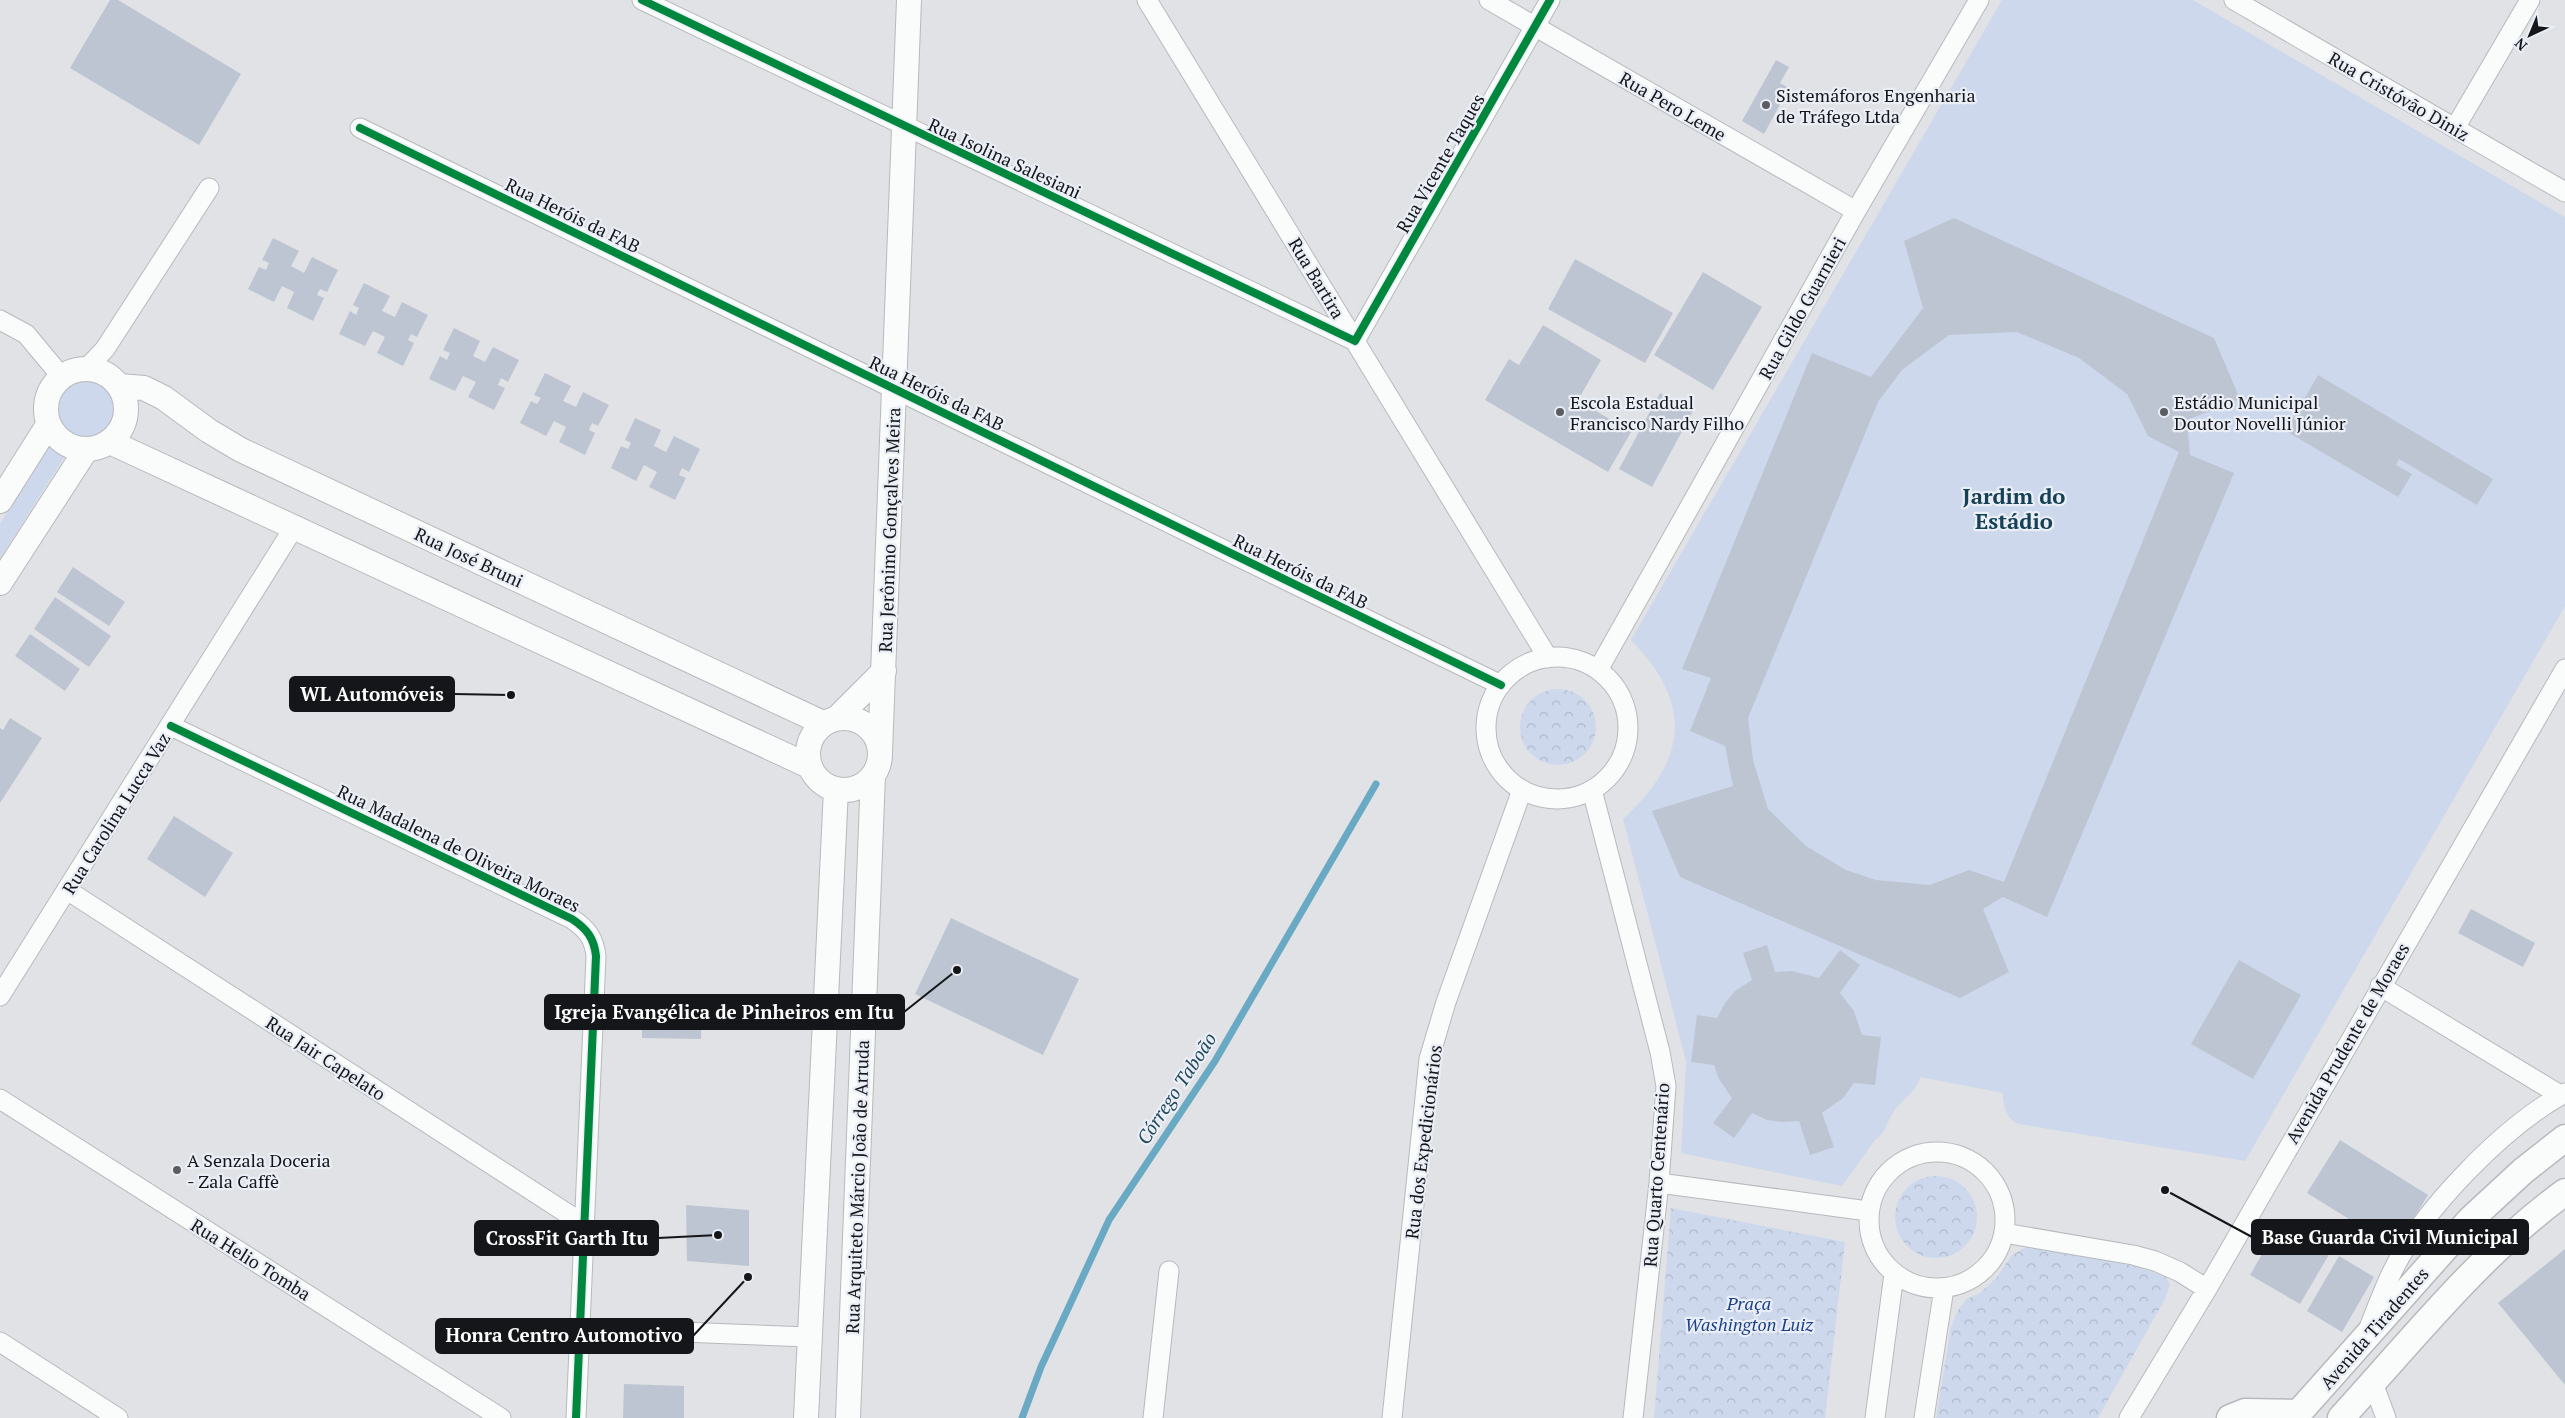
<svg xmlns="http://www.w3.org/2000/svg" width="2565" height="1418" viewBox="0 0 2565 1418" font-family="'PT Serif',serif">
<style>
.green{fill:#cdd8ed}
.forest{fill:url(#forest-crowns)}
.lines{fill:none;stroke-linecap:round;stroke-linejoin:round}
.stream{stroke:#6aa9c3;stroke-width:7}
.building{fill:#bec5d2;fill-rule:evenodd}
.minor-casing{stroke:#b8b9bc;stroke-width:21}
.tertiary-casing{stroke:#b8b9bc;stroke-width:26}
.secondary-casing{stroke:#b8b9bc;stroke-width:29}
.minor{stroke:#fafbfb;stroke-width:19}
.tertiary{stroke:#fafbfb;stroke-width:24}
.secondary{stroke:#fafbfb;stroke-width:26}
.cycleway-casing{stroke:#eaeef6;stroke-width:11}
.cycleway{stroke:#00873e;stroke-width:8}
.poi-dot{fill:#5c5d60;stroke:#eaeef6;stroke-width:2}
.labels{text-anchor:middle;dominant-baseline:central;stroke-width:4.5;stroke-linejoin:round;paint-order:stroke}
.poi-label{font-size:18px;fill:#151619;stroke:#eaeef6;text-anchor:start}
.street-label{font-size:18px;fill:#151619;stroke:#eaeef6}
.park-label{font-size:18px;font-style:italic;fill:#1b418a;stroke:#eaeef6}
.water-label{font-size:19px;font-style:italic;fill:#23495a;stroke:#eaeef6}
.district-label{font-size:22px;font-weight:bold;fill:#154056;stroke:#eaeef6}
.leader{fill:none;stroke:#151619;stroke-width:2}
.callout-dot{fill:#151619;stroke:#eaeef6;stroke-width:2}
.callout{fill:#151619;stroke:#151619;stroke-width:2}
.callout-label{font-size:19px;text-anchor:middle;font-weight:bold;fill:#fff}
</style>
<defs>
<pattern id="forest-crowns" width="20" height="18" patternUnits="userSpaceOnUse" patternTransform="scale(1.25)"><rect width="20" height="18" fill="#cdd8ed"/><path d="M2 6a3 3 0 1 1 6 0M12 15a3 3 0 1 1 6 0" fill="none" stroke="#afb9cb"/></pattern>
</defs>
<rect width="100%" height="100%" fill="#e0e2e5"/>
<!-- green -->
<path class="green" d="M 2002,0 L 2193,0 L 2565,217 L 2565,606 L 2245,1161 L 2019,1124 C 2006,1119 2003,1105 2003,1093 L 1920,1077 C 1918,1090 1902,1100 1894,1111 C 1888,1120 1885,1134 1875,1140 L 1842,1186 L 1681,1153 L 1686,1061 L 1623,819 C 1688,760 1693,703 1631,640 Z
M57 408a29 29 0 1 1 58 0a29 29 0 1 1-58 0Z
M 52,442 L 67,453 L 0,558 L 0,524 Z"/>
<!-- forest -->
<path class="forest" d="M1520 727a38 38 0 1 1 76 0a38 38 0 1 1-76 0Z
M1895 1217a41 41 0 1 1 82 0a41 41 0 1 1-82 0Z
M 1671,1208 L 1845,1242 L 1825,1418 L 1654,1418 Z
M 2026,1247 L 2038,1247 L 2130,1265 L 2165,1276 L 2170,1285 L 2165,1299 L 2098,1418 L 1936,1418 L 1951,1327 L 1958,1310 L 1967,1299 L 1980,1293 L 1997,1277 L 2012,1255 Z"/>
<g class="lines">
<!-- stream -->
<path class="stream" d="M 1022,1418 L 1041,1367 L 1109,1220 L 1215,1061 L 1376,784"/>
</g>
<!-- building -->
<path class="building" d="M 110,0 L 118,0 L 241,74 L 199,145 L 70,68 Z
M 1776,60 L 1789,67 L 1780,83 L 1789,88 L 1764,134 L 1742,121 Z
M 1954,218 L 2214,338 L 2240,399 L 2187,420 L 2190,455 L 2234,473 L 2047,917 L 2003,897 L 1983,909 L 2009,972 L 1960,998 L 1680,877 L 1652,811 L 1733,786 L 1725,746 L 1690,731 L 1711,678 L 1682,669 L 1812,353 L 1871,377 L 1923,308 L 1904,241 ZM 2017,332 L 2079,358 L 2127,394 L 2148,436 L 2179,452 L 2004,882 L 1969,870 L 1930,885 L 1876,880 L 1846,870 L 1806,846 L 1768,809 L 1753,760 L 1748,718 L 1878,402 L 1902,370 L 1949,335 Z
M 273,238 L 299,251 L 291,266 L 304,273 L 312,257 L 338,270 L 327,292 L 320,289 L 317,295 L 324,298 L 313,321 L 287,308 L 294,292 L 282,286 L 274,302 L 248,289 L 259,267 L 266,270 L 269,263 L 262,260 Z
M 1575,259 L 1673,313 L 1645,363 L 1548,309 Z
M 1703,272 L 1762,307 L 1713,390 L 1654,355 Z
M 364,283 L 390,296 L 382,311 L 395,317 L 402,302 L 428,315 L 417,337 L 411,334 L 408,340 L 414,343 L 403,366 L 377,353 L 385,337 L 373,331 L 365,346 L 339,334 L 350,311 L 356,315 L 359,308 L 353,305 Z
M 1543,325 L 1601,360 L 1578,400 L 1631,432 L 1608,472 L 1485,400 L 1509,359 L 1519,365 Z
M 454,328 L 480,341 L 473,356 L 485,362 L 493,347 L 519,360 L 508,382 L 501,378 L 498,385 L 505,388 L 494,410 L 468,397 L 476,382 L 463,376 L 455,391 L 429,379 L 440,356 L 447,360 L 450,353 L 443,350 Z
M 545,373 L 571,386 L 563,401 L 576,407 L 583,392 L 609,405 L 598,426 L 592,423 L 589,430 L 595,433 L 585,455 L 559,442 L 566,427 L 554,421 L 546,436 L 520,423 L 531,401 L 537,404 L 541,398 L 534,395 Z
M 2318,375 L 2493,479 L 2477,505 L 2399,459 L 2396,465 L 2412,474 L 2398,497 L 2286,431 Z
M 1660,393 L 1693,411 L 1652,487 L 1619,469 Z
M 635,418 L 661,430 L 654,446 L 666,452 L 674,436 L 700,449 L 689,472 L 682,468 L 679,475 L 686,478 L 675,500 L 649,487 L 657,472 L 644,465 L 636,481 L 611,468 L 621,446 L 628,449 L 631,443 L 625,440 Z
M 73,567 L 125,602 L 109,626 L 57,592 Z
M 55,597 L 111,636 L 89,667 L 34,629 Z
M 30,634 L 80,669 L 65,691 L 15,656 Z
M 10,718 L 42,738 L 0,803 L 0,728 L 3,730 Z
M 174,816 L 233,853 L 205,897 L 147,859 Z
M 2471,909 L 2535,943 L 2523,967 L 2458,933 Z
M 951,918 L 1079,979 L 1043,1055 L 915,994 Z
M 1767,945 L 1775,972 L 1792,971 L 1819,978 L 1840,950 L 1860,965 L 1840,993 L 1854,1011 L 1862,1035 L 1881,1037 L 1875,1085 L 1854,1083 L 1843,1098 L 1822,1113 L 1834,1147 L 1810,1155 L 1799,1121 L 1783,1122 L 1767,1120 L 1752,1113 L 1734,1138 L 1713,1123 L 1732,1098 L 1719,1079 L 1714,1065 L 1691,1062 L 1697,1015 L 1717,1018 L 1725,1003 L 1735,991 L 1752,980 L 1743,953 Z
M 2239,960 L 2301,995 L 2253,1079 L 2191,1044 Z
M 642,1010 L 702,1012 L 701,1039 L 642,1038 Z
M 2340,1140 L 2428,1195 L 2404,1234 L 2394,1228 L 2386,1242 L 2307,1193 Z
M 686,1205 L 749,1210 L 749,1266 L 687,1261 Z
M 2281,1221 L 2331,1251 L 2300,1304 L 2250,1275 Z
M 2565,1249 L 2565,1385 L 2498,1303 Z
M 2339,1256 L 2374,1277 L 2342,1332 L 2307,1311 Z
M 624,1384 L 684,1386 L 684,1418 L 623,1418 Z"/>
<g class="lines">
<!-- minor casing -->
<g class="minor-casing">
<path id="minor" d="M 642,0 L 1355,341 L 1550,0
M 1147,0 L 1548,658
M 1489,0 L 1856,211
M 2234,0 L 2565,192
M 360,128 L 1501,685
M 2455,128 L 2530,0
M 0,320 L 26,334 L 61,376
M 87,368 L 105,349 L 209,188
M1486 728a71 71 0 1 1 142 0a71 71 0 1 1-142 0Z
M 1598,670 L 1856,211 L 1979,0
M 171,726 L 572,919 C 587,929 594,938 596,956 L 576,1418
M 1592,790 L 1660,1052 L 1666,1086 L 1659,1183 L 1633,1418
M 67,890 L 585,1225
M 2380,986 L 2560,1095
M 0,996 L 293,529
M 0,1099 L 501,1418
M1869 1220a68 68 0 1 1 136 0a68 68 0 1 1-136 0Z
M 1659,1183 L 1868,1211
M 2004,1233 L 2133,1255 L 2155,1261 L 2180,1272 L 2207,1289
M 2370,1325 C 2377,1307 2384,1289 2392,1272 C 2423,1209 2504,1126 2565,1093
M 580,1328 L 809,1337
M 0,1342 L 118,1418
M 2373,1383 L 2386,1418
M 1153,1418 L 1169,1271
M 1392,1418 L 1429,1059 L 1446,1002 L 1522,790
M 1875,1418 L 1894,1274
M 1924,1418 L 1944,1288
M 2129,1418 L 2207,1289 L 2565,669"/>
</g>
<!-- tertiary casing -->
<g class="tertiary-casing">
<path id="tertiary" d="M46 409a40 40 0 1 1 80 0a40 40 0 1 1-80 0Z
M 120,386 L 144,388 L 164,398 L 209,431 L 241,450 L 823,723
M 110,442 L 809,766
M 0,501 L 48,425
M 0,583 L 86,450
M808 754a36 36 0 1 1 72 0a36 36 0 1 1-72 0Z
M 837,718 L 884,671
M 880,752 L 909,0
M 806,1418 L 836,789
M 848,1418 L 873,775"/>
</g>
<!-- secondary casing -->
<g class="secondary-casing">
<path id="secondary" d="M 2230,1418 L 2245,1412 L 2299,1413
M 2294,1418 L 2471,1219 L 2523,1171 L 2565,1138
M 2341,1418 C 2413,1339 2479,1255 2565,1192"/>
</g>
<!-- minor -->
<use href="#minor" class="minor"/>
<!-- tertiary -->
<use href="#tertiary" class="tertiary"/>
<!-- secondary -->
<use href="#secondary" class="secondary"/>
<!-- cycleway casing -->
<g class="cycleway-casing">
<path id="cycleway" d="M 642,0 L 1355,341 L 1550,0
M 360,128 L 1501,685
M 171,726 L 572,919 C 587,929 594,938 596,956 L 576,1418"/>
</g>
<!-- cycleway -->
<use href="#cycleway" class="cycleway"/>
</g>
<!-- markers -->
<g class="poi-dot">
<circle cx="1766" cy="105" r="5"/>
<circle cx="1560" cy="412" r="5"/>
<circle cx="2164" cy="412" r="5"/>
<circle cx="177" cy="1170" r="5"/>
</g>
<g class="labels">
<!-- poi labels -->
<g class="poi-label">
<text x="1776" y="95">Sistemáforos Engenharia<tspan x="1776" dy="21">de Tráfego Ltda</tspan></text>
<text x="1570" y="402">Escola Estadual<tspan x="1570" dy="21">Francisco Nardy Filho</tspan></text>
<text x="2174" y="402">Estádio Municipal<tspan x="2174" dy="21">Doutor Novelli Júnior</tspan></text>
<text x="187" y="1160">A Senzala Doceria<tspan x="187" dy="21">- Zala Caffè</tspan></text>
</g>
<!-- street labels -->
<g class="street-label">
<text transform="translate(2399 96) rotate(30)">Rua Cristóvão Diniz</text>
<text transform="translate(1673 106) rotate(30)">Rua Pero Leme</text>
<text transform="translate(1005 158) rotate(25)">Rua Isolina Salesiani</text>
<text transform="translate(1440 163) rotate(-60)">Rua Vicente Taques</text>
<text transform="translate(573 215) rotate(26)">Rua Heróis da FAB</text>
<text transform="translate(1317 278) rotate(59)">Rua Bartira</text>
<text transform="translate(1802 308) rotate(-61)">Rua Gildo Guarnieri</text>
<text transform="translate(937 393) rotate(26)">Rua Heróis da FAB</text>
<text transform="translate(889 530) rotate(-88)">Rua Jerônimo Gonçalves Meira</text>
<text transform="translate(469 557) rotate(25)">Rua José Bruni</text>
<text transform="translate(1301 571) rotate(26)">Rua Heróis da FAB</text>
<text transform="translate(116 813) rotate(-58)">Rua Carolina Lucca Vaz</text>
<text transform="translate(459 848) rotate(26)">Rua Madalena de Oliveira Moraes</text>
<text transform="translate(2347 1043) rotate(-60)">Avenida Prudente de Moraes</text>
<text transform="translate(326 1058) rotate(33)">Rua Jair Capelato</text>
<text transform="translate(1423 1142) rotate(-83)">Rua dos Expedicionários</text>
<text transform="translate(1656 1175) rotate(-86)">Rua Quarto Centenário</text>
<text transform="translate(857 1187) rotate(-88)">Rua Arquiteto Márcio João de Arruda</text>
<text transform="translate(251 1259) rotate(32)">Rua Helio Tomba</text>
<text transform="translate(2374 1328) rotate(-49)">Avenida Tiradentes</text>
</g>
<!-- park labels -->
<g class="park-label">
<text x="1749" y="1303">Praça<tspan x="1749" dy="21">Washington Luiz</tspan></text>
</g>
<!-- water labels -->
<g class="water-label">
<text transform="translate(1176 1088) rotate(-57)">Córrego Taboão</text>
</g>
<!-- district labels -->
<g class="district-label">
<text x="2014" y="495">Jardim do<tspan x="2014" dy="25">Estádio</tspan></text>
</g>
</g>
<!-- callouts -->
<path class="leader" d="M511 695L454 694M957 970L904 1012M2165 1190L2252 1237M718 1235L658 1238M748 1277L693 1336"/>
<g class="callout-dot">
<circle cx="511" cy="695" r="5"/>
<circle cx="957" cy="970" r="5"/>
<circle cx="2165" cy="1190" r="5"/>
<circle cx="718" cy="1235" r="5"/>
<circle cx="748" cy="1277" r="5"/>
</g>
<g class="callout">
<rect x="290" y="677" width="164" height="34" rx="5"/>
<rect x="545" y="995" width="359" height="34" rx="5"/>
<rect x="2252" y="1220" width="276" height="34" rx="5"/>
<rect x="475" y="1221" width="183" height="34" rx="5"/>
<rect x="436" y="1319" width="257" height="34" rx="5"/>
</g>
<g class="callout-label">
<text x="372" y="701">WL Automóveis</text>
<text x="724" y="1019">Igreja Evangélica de Pinheiros em Itu</text>
<text x="2390" y="1244">Base Guarda Civil Municipal</text>
<text x="567" y="1245">CrossFit Garth Itu</text>
<text x="564" y="1342">Honra Centro Automotivo</text>
</g>
<!-- north arrow -->
<g transform="translate(2530 35) rotate(224)" stroke="#eaeef6" stroke-width="4" paint-order="stroke">
<path d="M0-4L9 19L0 12L-9 19Z" fill="#151619"/>
<text y="-8" font-size="14" font-weight="bold" text-anchor="middle" fill="#151619">N</text>
</g>
</svg>
